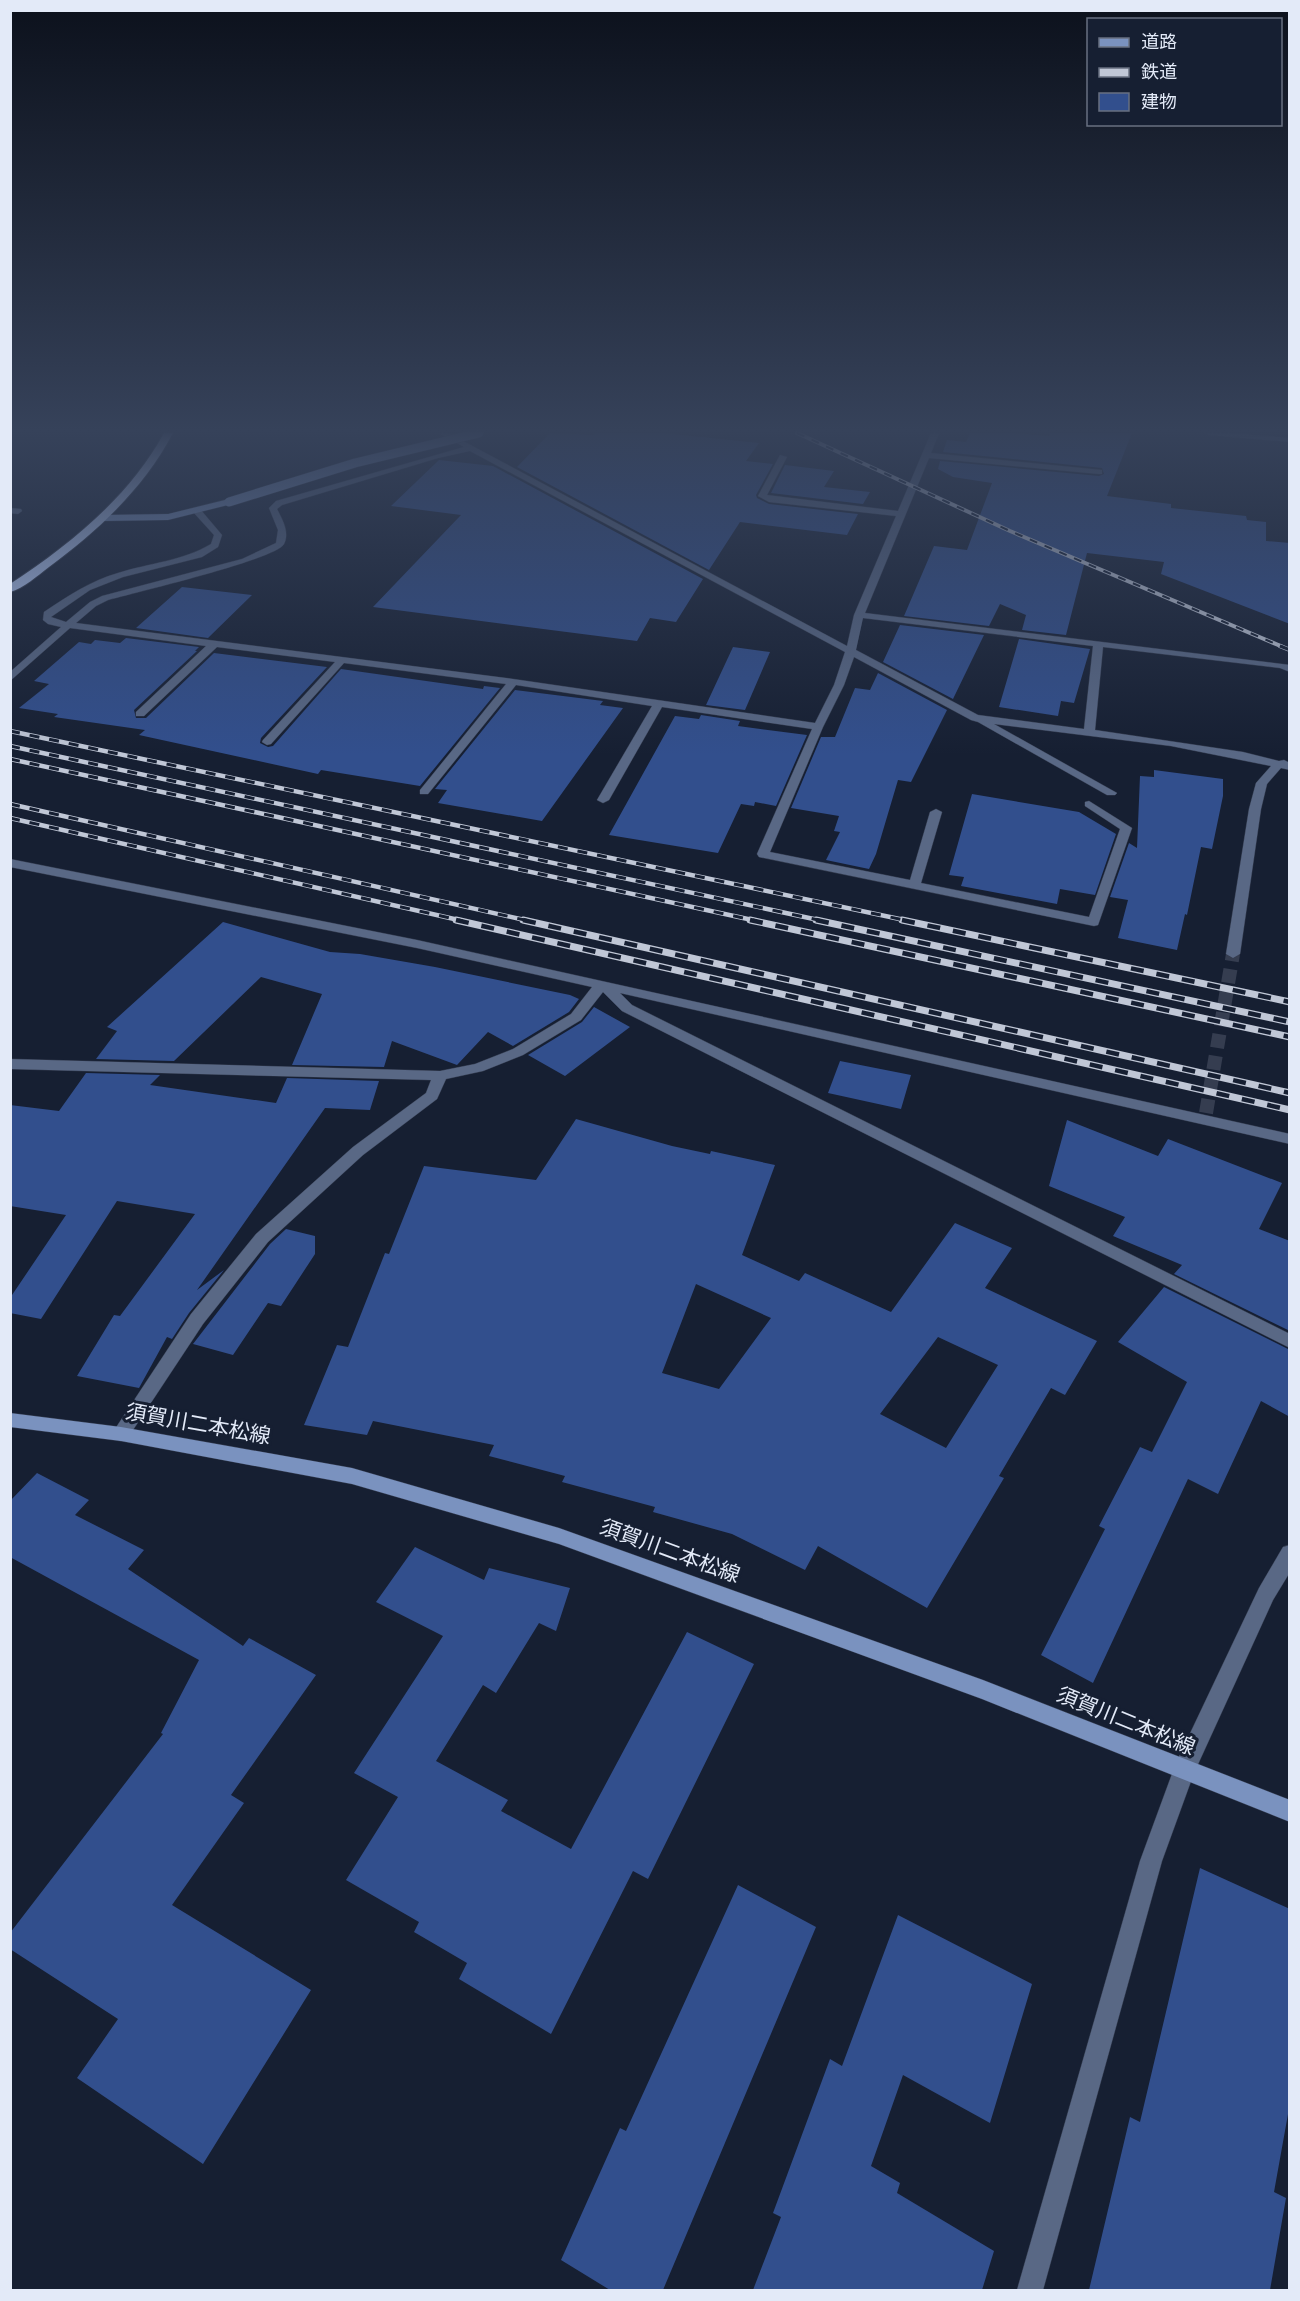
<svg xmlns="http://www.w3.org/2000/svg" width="1300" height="2301" viewBox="0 0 1300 2301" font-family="'Times New Roman','Noto Sans JP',serif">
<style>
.building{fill:#324f8d;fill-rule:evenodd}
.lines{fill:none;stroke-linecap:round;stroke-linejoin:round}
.street-tunnel{stroke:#353d50;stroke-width:14;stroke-dasharray:14 8;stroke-linecap:butt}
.street-casing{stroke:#333b4e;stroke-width:1}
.secondary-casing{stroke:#333b4e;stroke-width:1}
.highway-casing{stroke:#333b4e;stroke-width:2}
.street{fill:#596885;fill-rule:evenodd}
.secondary{fill:#7a92bf;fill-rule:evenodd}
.highway{fill:#b9cffb;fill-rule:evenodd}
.rail-far2-casing{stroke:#c0c7d6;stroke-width:4}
.rail-far1-casing{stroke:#c0c7d6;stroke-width:4.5}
.rail-casing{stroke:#c0c7d6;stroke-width:7}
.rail-far2{stroke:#161f32;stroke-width:2;stroke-dasharray:8;stroke-linecap:butt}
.rail-far1{stroke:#161f32;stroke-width:3;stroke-dasharray:10;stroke-linecap:butt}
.rail{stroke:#161f32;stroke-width:4.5;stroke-dasharray:13;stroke-linecap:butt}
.secondary-bridge-casing{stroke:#333b4e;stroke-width:10;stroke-linecap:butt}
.secondary-bridge{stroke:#7a92bf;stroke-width:9}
.labels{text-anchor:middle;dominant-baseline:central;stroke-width:6;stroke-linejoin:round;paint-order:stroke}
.near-street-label{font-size:21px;fill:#e3eaf8;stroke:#161f32}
</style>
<rect width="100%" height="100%" fill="#161f32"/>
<!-- building -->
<path class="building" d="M 550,433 L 594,435 L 596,433 L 663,433 L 759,443 L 746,461 L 773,464 L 756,495 L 757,498 L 769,504 L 858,514 L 847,535 L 740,522 L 709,570 L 517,467 Z
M 970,433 L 1013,433 L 1049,436 L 1050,433 L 1132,433 L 1107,496 L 1171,504 L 1171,508 L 1246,516 L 1247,520 L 1266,522 L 1266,541 L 1290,543 L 1290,624 L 1161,574 L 1164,562 L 1087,553 L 1066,635 L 1022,630 L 1026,615 L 1000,604 L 989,626 L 904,616 L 934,546 L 967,550 L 992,483 L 953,477 L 938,469 L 940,461 L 1099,476 L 1104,474 L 1102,468 L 943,452 L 947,440 L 966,442 Z
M 439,460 L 493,466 L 703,579 L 676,622 L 650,618 L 637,641 L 373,607 L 461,515 L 391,506 Z
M 785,465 L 834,471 L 824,487 L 870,492 L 863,504 L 771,493 Z
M 182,587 L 252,595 L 208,638 L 136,628 Z
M 900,625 L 984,635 L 953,699 L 883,662 Z
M 126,638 L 199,647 L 195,651 L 197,651 L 134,710 L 136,718 L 146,718 L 214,653 L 327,667 L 261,738 L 260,743 L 268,747 L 273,746 L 341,669 L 483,689 L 484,686 L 500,688 L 420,786 L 321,770 L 318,774 L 139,735 L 145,730 L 54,717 L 58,714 L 19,708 L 49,684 L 34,681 L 79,642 L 91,644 L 95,640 L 120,643 Z
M 1019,639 L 1090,649 L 1074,703 L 1061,701 L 1058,716 L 999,707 Z
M 733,647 L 770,652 L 745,710 L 706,705 Z
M 878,673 L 947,710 L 911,782 L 898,780 L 876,854 L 869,869 L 826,860 L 840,832 L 834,831 L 839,816 L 791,808 L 821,737 L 835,737 L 855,688 L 870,690 Z
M 515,690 L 603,701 L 600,705 L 623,708 L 542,821 L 438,803 L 447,790 L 435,789 Z
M 701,715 L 740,721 L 738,726 L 807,735 L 776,806 L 755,802 L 754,806 L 741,804 L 718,853 L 609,835 L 675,716 L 699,719 Z
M 1154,770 L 1223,779 L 1223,796 L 1212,849 L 1201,847 L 1187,915 L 1185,914 L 1177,950 L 1118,938 L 1128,900 L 1110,897 L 1129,843 L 1137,848 L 1140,776 L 1154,777 Z
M 972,794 L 1079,812 L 1116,834 L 1095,895 L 1060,889 L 1057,904 L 961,886 L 964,877 L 949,875 Z
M 223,922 L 330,952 L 360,954 L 435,967 L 570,995 L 579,999 L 569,1012 L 513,1046 L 488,1032 L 457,1065 L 392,1041 L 384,1067 L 292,1065 L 322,994 L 261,977 L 174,1061 L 96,1059 L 117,1031 L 107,1027 Z
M 594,1007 L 630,1027 L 565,1076 L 528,1055 L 582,1022 Z
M 840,1061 L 911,1075 L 901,1109 L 828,1093 Z
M 86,1073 L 160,1075 L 150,1085 L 276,1103 L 287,1078 L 379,1081 L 370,1110 L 325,1108 L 197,1290 L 224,1270 L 189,1313 L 172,1339 L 167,1337 L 139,1388 L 77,1376 L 114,1315 L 120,1316 L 195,1214 L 117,1201 L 41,1319 L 10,1313 L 10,1298 L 66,1215 L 10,1206 L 10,1105 L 59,1111 Z
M 576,1119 L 672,1146 L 710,1154 L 711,1151 L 775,1165 L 742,1255 L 799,1281 L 805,1273 L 891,1312 L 955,1223 L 1012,1248 L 985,1288 L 1097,1341 L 1065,1395 L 1051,1388 L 999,1476 L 1004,1478 L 927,1608 L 818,1546 L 805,1570 L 732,1534 L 653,1512 L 655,1507 L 562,1482 L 565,1476 L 489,1456 L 494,1445 L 373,1421 L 367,1435 L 304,1425 L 337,1345 L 348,1347 L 385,1253 L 389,1254 L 424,1166 L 536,1180 ZM 696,1284 L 771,1318 L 719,1389 L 662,1373 ZM 938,1337 L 998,1365 L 946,1448 L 880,1414 Z
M 1067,1120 L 1158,1156 L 1168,1139 L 1282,1183 L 1259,1229 L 1290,1241 L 1290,1331 L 1174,1274 L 1182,1265 L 1113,1236 L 1125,1217 L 1049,1186 Z
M 286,1229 L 315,1236 L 315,1254 L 281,1306 L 268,1303 L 233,1355 L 193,1344 L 270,1244 Z
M 1164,1287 L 1290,1350 L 1290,1417 L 1261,1401 L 1218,1494 L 1188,1479 L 1093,1683 L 1041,1655 L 1105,1529 L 1099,1526 L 1140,1447 L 1152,1452 L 1187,1382 L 1118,1342 Z
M 37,1473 L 89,1500 L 75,1515 L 144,1550 L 128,1569 L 243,1646 L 249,1638 L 316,1675 L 231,1795 L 244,1803 L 172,1905 L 311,1990 L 203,2164 L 77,2078 L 118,2019 L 10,1949 L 10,1933 L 163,1734 L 161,1733 L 199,1660 L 10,1557 L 10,1501 Z
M 415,1547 L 484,1580 L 489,1568 L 570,1588 L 556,1631 L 539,1623 L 496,1693 L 483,1685 L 436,1761 L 508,1800 L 501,1811 L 571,1849 L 687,1632 L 754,1664 L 648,1879 L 633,1871 L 551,2034 L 459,1979 L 467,1963 L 414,1932 L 419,1922 L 346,1880 L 398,1797 L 354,1773 L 443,1636 L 376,1602 Z
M 1200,1868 L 1290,1909 L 1290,2103 L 1274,2192 L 1286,2198 L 1270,2290 L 1089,2290 L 1130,2117 L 1140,2122 Z
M 738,1885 L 816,1927 L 663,2290 L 610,2290 L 561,2260 L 620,2128 L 626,2131 Z
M 898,1915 L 1032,1984 L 990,2123 L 903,2075 L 871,2166 L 900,2183 L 897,2193 L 994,2251 L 982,2290 L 753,2290 L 781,2217 L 773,2213 L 830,2059 L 842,2066 Z"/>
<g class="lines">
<!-- street-tunnel -->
<path class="street-tunnel" d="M 1206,1113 L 1233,954"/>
<!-- street casing -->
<g class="street-casing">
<path id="street" d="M 439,433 L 448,433 L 847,646 L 854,615 L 896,516 L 769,502 L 758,496 L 780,455 L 787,457 L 767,495 L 898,511 L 931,433 L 939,433 L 931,453 L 1102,470 L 1102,474 L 1099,474 L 929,458 L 865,613 L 1290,665 L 1290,672 L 1280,668 L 1103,647 L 1095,730 L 1243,752 L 1279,761 L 1284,760 L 1290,763 L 1290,770 L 1281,768 L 1267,784 L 1261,809 L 1240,954 L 1233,958 L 1226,954 L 1249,809 L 1256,783 L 1271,766 L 1171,746 L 994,724 L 1117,793 L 1115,795 L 1107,795 L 978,722 L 971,720 L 854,657 L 844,685 L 823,727 L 770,852 L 910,880 L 930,812 L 936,809 L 942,812 L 921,883 L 1089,917 L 1120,829 L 1085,806 L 1085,802 L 1089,801 L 1132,828 L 1098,925 L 1094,926 L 759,857 L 757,854 L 812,729 L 662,707 L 609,800 L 603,803 L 597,800 L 652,706 L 516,685 L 428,794 L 420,794 L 420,790 L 506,684 L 344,663 L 271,744 L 267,745 L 262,742 L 263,740 L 335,662 L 217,647 L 144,716 L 136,716 L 136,712 L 206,646 L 70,628 L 10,681 L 10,672 L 61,627 L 48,624 L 43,620 L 44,612 C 68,596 90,581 118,573 C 149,563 183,561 211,544 L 214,535 L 194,513 L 194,509 L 200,509 L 222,535 L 218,547 L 202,557 L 123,577 L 90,590 L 51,617 L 66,622 L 90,602 L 102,596 L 242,559 L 276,543 L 278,530 L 269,508 L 276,501 L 464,447 ZM 470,451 L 845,652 L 834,685 L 815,723 L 513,679 L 76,623 L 96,606 L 108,600 C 133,593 277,559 284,544 C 290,532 282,519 277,509 L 282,505 L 438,458 ZM 863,618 L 1093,646 L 1084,729 L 978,715 L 856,650 Z
M 1205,433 L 1231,433 L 1290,438 L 1290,442 L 1209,435 Z
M 10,508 L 21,509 L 22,511 L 18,514 L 10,513 Z
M 10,859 L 417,940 L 1290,1134 L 1290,1144 L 620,993 L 632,1005 L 1290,1334 L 1290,1348 L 622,1011 L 603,992 L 581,1020 L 523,1055 L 483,1071 L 446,1079 L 437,1099 L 363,1155 L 268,1242 L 203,1324 L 127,1439 L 121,1441 L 115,1439 L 112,1434 L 115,1429 L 191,1314 L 256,1234 L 353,1147 L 426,1093 L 431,1080 L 10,1069 L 10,1059 L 440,1071 L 475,1064 L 513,1049 L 571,1014 L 592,987 L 417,948 L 10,867 Z
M 1290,1545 L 1290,1572 L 1273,1600 L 1194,1773 L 1162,1861 L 1043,2290 L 1017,2290 L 1140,1861 L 1176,1763 L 1259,1588 L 1283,1547 Z"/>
</g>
<!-- secondary casing -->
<g class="secondary-casing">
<path id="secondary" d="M 229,499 L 233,502 L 232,504 L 168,520 L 103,521 L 99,518 L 103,515 L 168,514 Z
M 10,1413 L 121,1427 L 352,1468 L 559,1528 L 983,1680 L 1290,1800 L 1290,1822 L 982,1699 L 559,1544 L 352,1484 L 121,1441 L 10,1427 Z"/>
</g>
<!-- highway casing -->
<g class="highway-casing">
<path id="highway" d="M 164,433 L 173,433 C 144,488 98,531 49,567 C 37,576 24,588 10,592 L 10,584 C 71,544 129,497 164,433 Z"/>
</g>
<!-- street -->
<use href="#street" class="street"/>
<!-- secondary -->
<use href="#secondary" class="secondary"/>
<!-- highway -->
<use href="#highway" class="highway"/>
<!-- rail-far2 casing -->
<g class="rail-far2-casing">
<path id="rail-far2" d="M 797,433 L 1010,531 L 1283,647"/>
</g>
<!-- rail-far1 casing -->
<g class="rail-far1-casing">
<path id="rail-far1" d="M 1280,646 L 1290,650
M 10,731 L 909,921
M 10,746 L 823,921
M 10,759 L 757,921
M 10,804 L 529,921
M 10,818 L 463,921"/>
</g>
<!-- rail casing -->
<g class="rail-casing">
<path id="rail" d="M 456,920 L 1290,1110
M 523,920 L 1290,1093
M 750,920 L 1290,1037
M 816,920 L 1290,1022
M 902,920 L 1290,1002"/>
</g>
<!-- rail-far2 -->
<use href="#rail-far2" class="rail-far2"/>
<!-- rail-far1 -->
<use href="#rail-far1" class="rail-far1"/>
<!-- rail -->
<use href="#rail" class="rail"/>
<!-- secondary-bridge casing -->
<g class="secondary-bridge-casing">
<path id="secondary-bridge" d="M 229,502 L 355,463 L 479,433"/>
</g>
<!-- secondary-bridge -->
<use href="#secondary-bridge" class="secondary-bridge"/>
</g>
<!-- sky -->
<linearGradient id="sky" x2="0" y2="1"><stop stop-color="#0c111c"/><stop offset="0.57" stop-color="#36425a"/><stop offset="1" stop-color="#36425a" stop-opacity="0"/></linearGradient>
<rect width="1300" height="755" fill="url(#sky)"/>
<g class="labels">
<!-- near-street labels -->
<g class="near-street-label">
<text transform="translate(198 1424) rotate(10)">須賀川二本松線</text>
<text transform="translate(670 1551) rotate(20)">須賀川二本松線</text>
<text transform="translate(1126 1721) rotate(22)">須賀川二本松線</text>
</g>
</g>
<!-- border -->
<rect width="1300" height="2301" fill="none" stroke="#e3eaf8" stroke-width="24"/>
<!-- legend -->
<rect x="1087" y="18" width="195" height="108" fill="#161f32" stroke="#687081" stroke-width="1.5"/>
<rect x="1099" y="38" width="30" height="9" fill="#7a92bf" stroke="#687081" stroke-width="1.5"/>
<text x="1141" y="48" font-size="18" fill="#e3eaf8">道路</text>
<rect x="1099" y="68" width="30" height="9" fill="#c0c7d6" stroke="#687081" stroke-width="1.5"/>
<text x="1141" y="78" font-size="18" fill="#e3eaf8">鉄道</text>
<rect x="1099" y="93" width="30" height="18" fill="#324f8d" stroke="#687081" stroke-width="1.5"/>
<text x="1141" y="108" font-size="18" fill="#e3eaf8">建物</text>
</svg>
